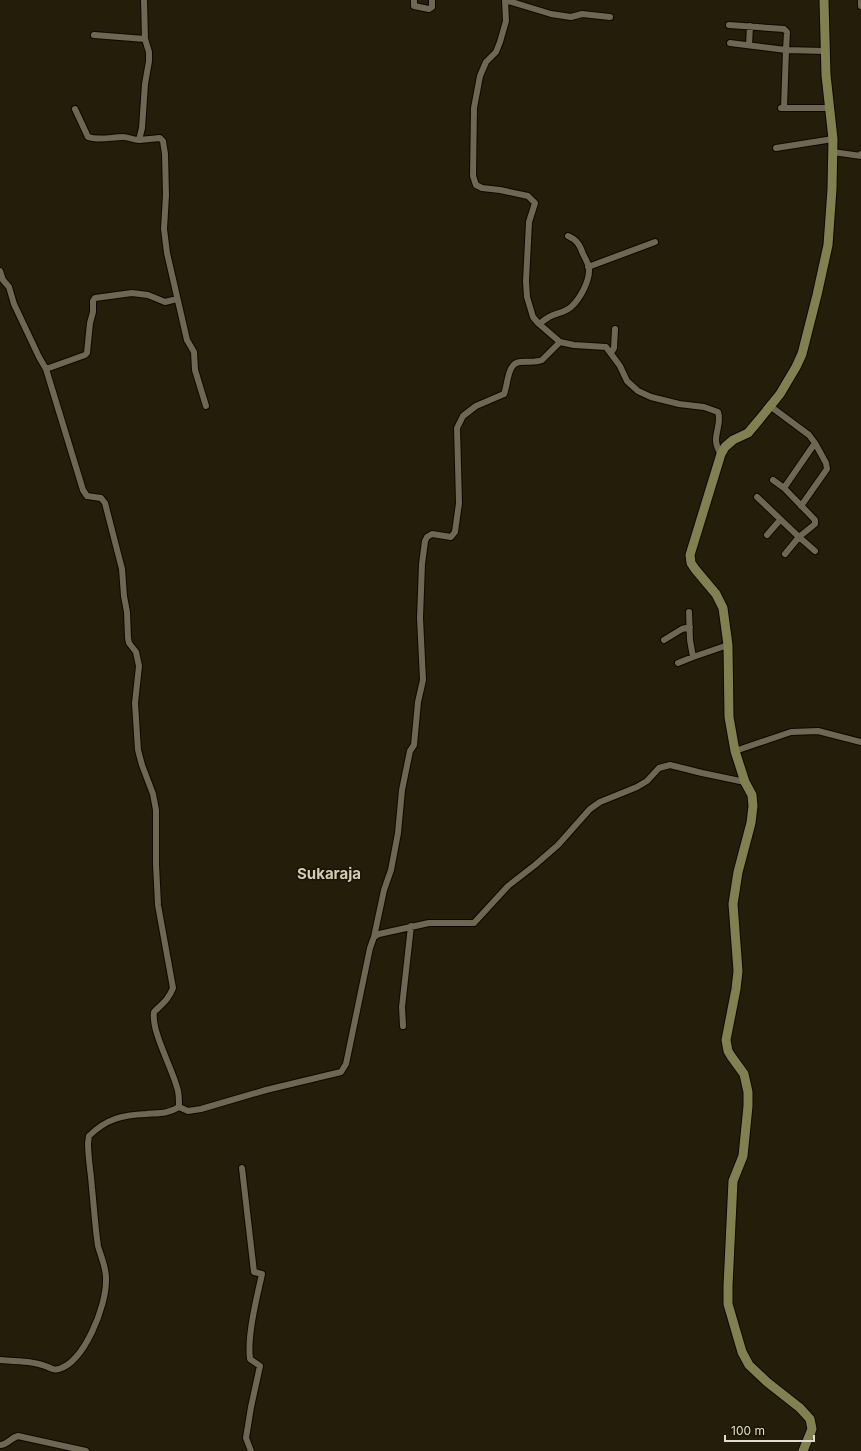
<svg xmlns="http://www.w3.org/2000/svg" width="861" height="1451" viewBox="0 0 861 1451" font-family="Inter,sans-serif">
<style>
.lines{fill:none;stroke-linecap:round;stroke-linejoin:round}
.minor-casing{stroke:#0d0700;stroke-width:8}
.secondary-casing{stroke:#0d0700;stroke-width:11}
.minor{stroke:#6f6751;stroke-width:6}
.secondary{stroke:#808051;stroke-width:9}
.labels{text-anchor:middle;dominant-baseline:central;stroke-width:3;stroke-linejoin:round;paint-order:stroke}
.quarter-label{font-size:15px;font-weight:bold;fill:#d4cbb3;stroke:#1b1402}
</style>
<rect width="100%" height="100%" fill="#241d09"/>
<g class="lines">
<!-- minor casing -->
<g class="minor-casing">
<path id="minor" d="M 144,0 L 145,39 L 149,52 L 149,61 L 145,84 L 142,128 L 139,140 L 160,138 L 163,141 L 165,154 L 166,195 L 164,229 L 167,253 L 187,340 L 194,352 L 195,370 L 206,406
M 414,0 L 414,6 L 429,9 L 432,7 L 432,0
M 505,0 L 506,21 L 500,42 L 496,52 L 486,62 L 480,76 L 474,108 L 473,176 L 476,185 L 482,188 L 500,190 L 528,196 L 535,203 L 529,222 L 526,281 L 527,297 L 533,317 L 538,323 L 560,342 L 574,345 L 606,347 L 620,366 L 627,381 L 638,391 L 651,397 L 679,404 L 704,407 L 718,412 C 723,427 709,437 721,454
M 505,0 L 551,14 L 571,17 L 582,14 L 610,17
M 861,0 L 861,6
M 729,25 L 784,29 L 787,32 L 786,50 L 825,51
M 94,35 L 145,39
M 730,43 L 786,50 L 784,108
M 749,45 L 750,26
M 781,108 L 829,108
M 75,109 L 88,137 C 99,141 112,137 123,137 C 129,137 133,140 139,140
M 776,148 L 833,139
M 833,152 L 861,156 L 861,154
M 588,267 L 655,242
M 0,271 L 3,280 L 9,287 L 14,304 L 39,357 L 46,369 L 83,490 L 87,496 L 101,498 L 105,503 L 122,569 L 124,596 L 127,612 L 128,638 L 129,643 L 136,652 L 139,666 L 135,703 L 138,750 L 142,765 L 153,794 L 156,810 L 156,864 L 158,905 L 173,988 C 169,999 162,1004 154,1012 C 151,1032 173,1069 178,1091 C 179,1096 179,1101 179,1107 C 168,1114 158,1113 146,1114 C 122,1115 106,1119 89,1136 L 88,1143 C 88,1158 91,1173 92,1188 C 94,1207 95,1226 98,1246 C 101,1257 107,1269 106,1281 C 106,1306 85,1361 59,1369 C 54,1370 52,1369 48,1367 C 33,1361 16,1361 0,1360
M 539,324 C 542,322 545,319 549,317 C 556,313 564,313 571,307 C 580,299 590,281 589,268 C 588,263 585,258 583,254 C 580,245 577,240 568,236
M 611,353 L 614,348 L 615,329
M 46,369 L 85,355 L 87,353 L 90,323 L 93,312 L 93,301 L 95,298 L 132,293 L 148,295 L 165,302 L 177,299
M 773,480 L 784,488
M 757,497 L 799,537 L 815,524 L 815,520 L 784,488 L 815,443 L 809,435 L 770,406
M 801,506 L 827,469 L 826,463 L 815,443
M 767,535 L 780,520
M 785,554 L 799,537 L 815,551
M 689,612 L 690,640 L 693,657 L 728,645
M 664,640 L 682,629 L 690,627
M 678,663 L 693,657
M 735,751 L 791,732 L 818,731 L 861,742
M 374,937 L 384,890 L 391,870 L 398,833 L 402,790 L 410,751 L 414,745 L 418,702 L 423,680 L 420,618 L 422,564 L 425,541 L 427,537 L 432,534 L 451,537 L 455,532 L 459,503 L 457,428 L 463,416 L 476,406 L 504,394 C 508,385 507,363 520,362 C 527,361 535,363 542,360 L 560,342
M 403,1026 L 402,1007 L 411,926
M 179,1107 L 188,1111 L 201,1109 L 266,1090 L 341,1072 L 346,1064 L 370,948 L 374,937 L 379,934 L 429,923 L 474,923 L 508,886 L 535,865 L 558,845 L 590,809 L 600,802 L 637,787 L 647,781 L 659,768 L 670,765 L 702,773 L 745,782
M 242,1168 L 254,1272 L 262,1274 C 257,1297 247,1335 250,1359 L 260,1366 L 251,1407 L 246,1438 L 251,1451
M 0,1445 C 8,1445 10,1438 18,1436 L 86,1451"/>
</g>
<!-- secondary casing -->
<g class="secondary-casing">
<path id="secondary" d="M 803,1451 L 812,1429 L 810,1419 L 800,1408 L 767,1382 L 749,1365 L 742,1352 L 728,1304 L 728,1286 L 733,1181 L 743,1156 L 748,1106 L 748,1092 L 744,1074 L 731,1056 L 728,1051 L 726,1040 L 736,989 L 738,971 L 733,904 L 738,872 L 751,823 L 753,806 L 752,795 L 745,782 L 735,751 L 729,717 L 728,645 L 723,608 L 716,594 L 695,569 L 691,563 L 690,555 L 721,454 L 725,447 L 733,440 L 748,433 L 759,420 L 780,394 L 796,367 L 802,354 L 817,295 L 828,245 L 832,189 L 833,139 L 826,75 L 824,0"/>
</g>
<!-- minor -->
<use href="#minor" class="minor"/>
<!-- secondary -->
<use href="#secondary" class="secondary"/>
</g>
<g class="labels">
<!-- quarter labels -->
<g class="quarter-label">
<text x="329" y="873">Sukaraja</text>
</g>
</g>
<!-- scale -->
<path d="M725 1435v6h89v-6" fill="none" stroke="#e1dcd0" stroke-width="2"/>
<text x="731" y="1435" font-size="12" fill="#e1dcd0" stroke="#1b1402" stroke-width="3" paint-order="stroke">100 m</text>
</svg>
